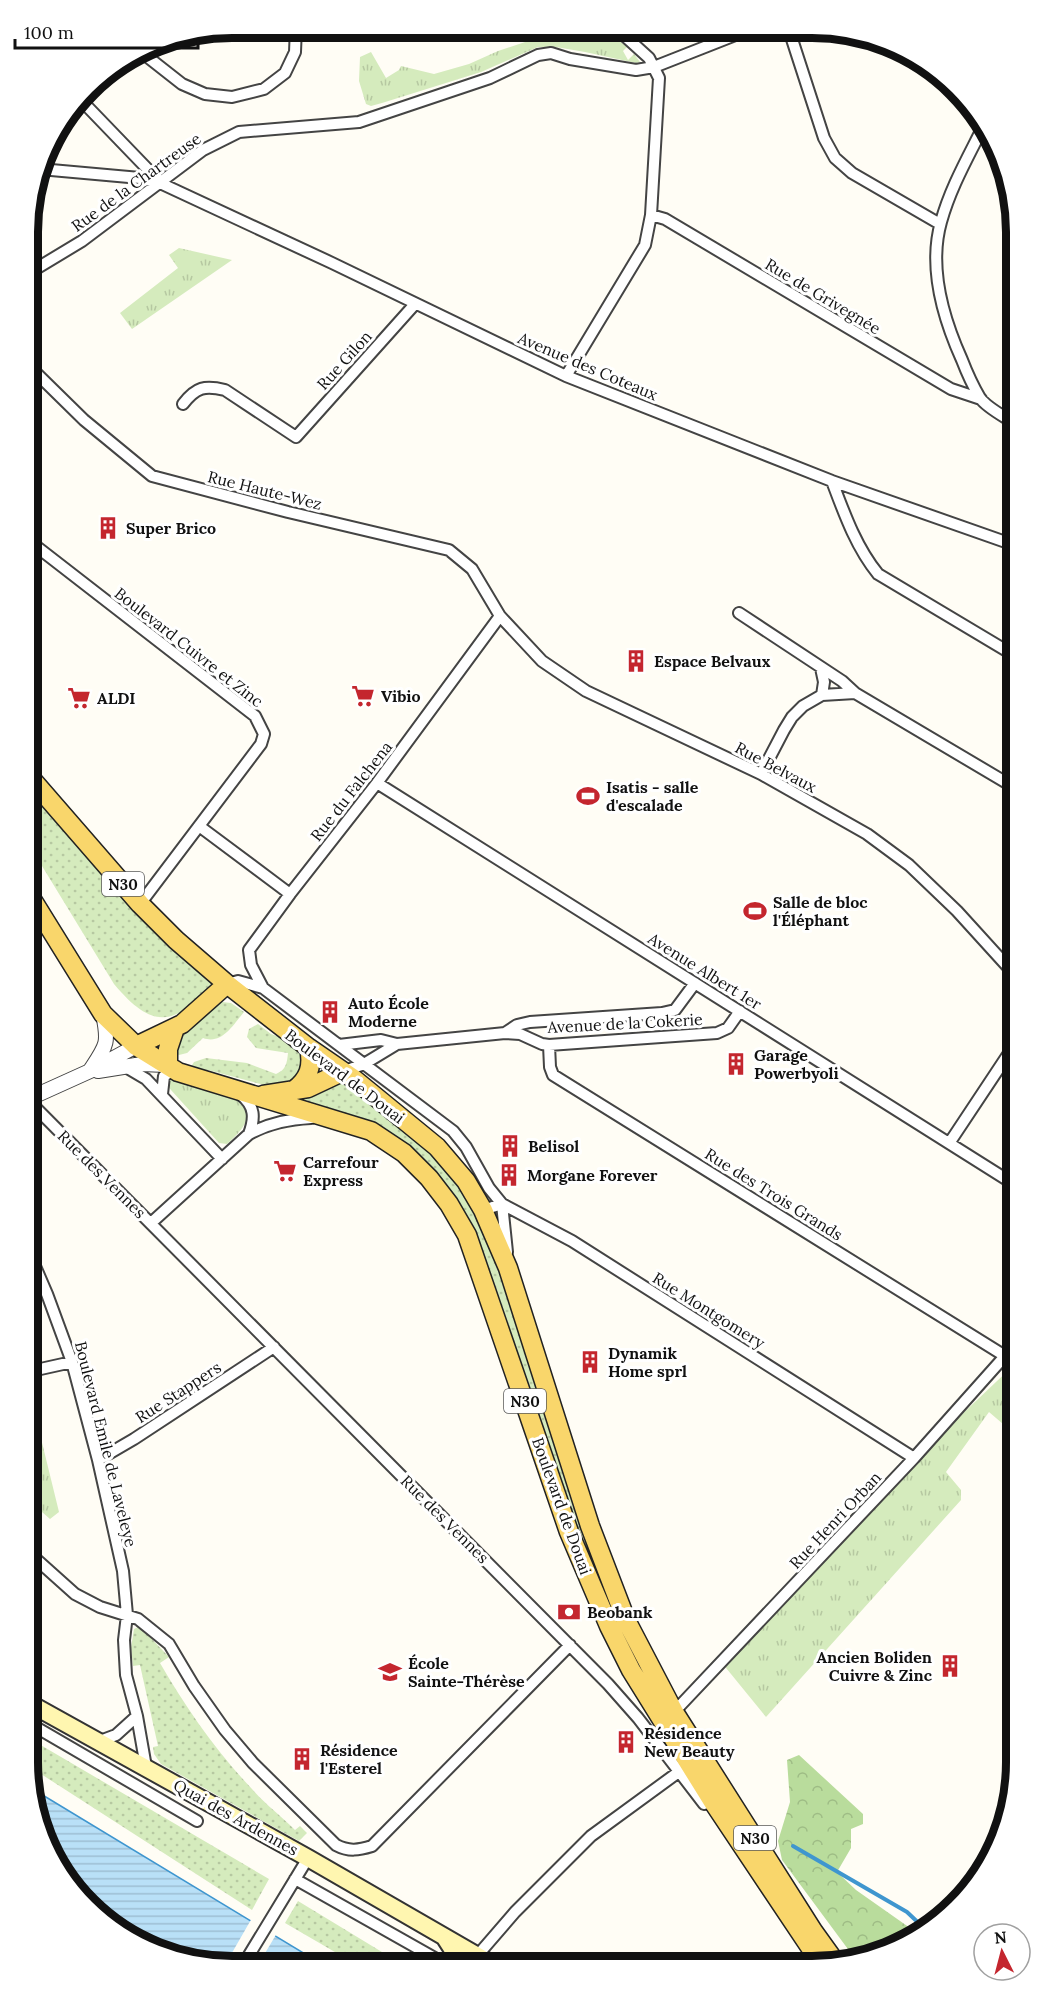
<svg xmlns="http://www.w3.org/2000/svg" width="1044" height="1994" viewBox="0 0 1044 1994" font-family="Lora,serif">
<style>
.grass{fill:url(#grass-tufts)}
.forest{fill:url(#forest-crowns)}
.park{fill:url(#park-dots)}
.water{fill:url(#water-rules);stroke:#3f96cf;stroke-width:1.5}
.pier{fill:#fffdf5}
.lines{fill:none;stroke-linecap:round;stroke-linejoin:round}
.stream{stroke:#3f96cf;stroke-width:4}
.minor-casing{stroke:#444;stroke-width:14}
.tertiary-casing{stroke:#444;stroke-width:16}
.secondary-casing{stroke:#333;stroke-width:20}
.primary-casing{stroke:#222;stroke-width:21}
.minor{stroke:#fff;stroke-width:10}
.tertiary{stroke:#fff;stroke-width:14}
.secondary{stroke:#fff6b0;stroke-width:16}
.primary{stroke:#f9d66b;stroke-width:18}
.labels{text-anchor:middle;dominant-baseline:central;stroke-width:6;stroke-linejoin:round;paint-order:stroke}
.shield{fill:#fff;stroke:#585858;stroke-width:1.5}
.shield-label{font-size:15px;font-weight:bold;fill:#111}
.street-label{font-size:16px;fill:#111;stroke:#fff}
.poi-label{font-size:16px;font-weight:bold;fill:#111;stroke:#fff;text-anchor:start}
.rim{fill:none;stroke:#111;stroke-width:8}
</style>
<defs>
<pattern id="grass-tufts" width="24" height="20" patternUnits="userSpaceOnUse" patternTransform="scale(1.5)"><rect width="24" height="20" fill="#d5ebbd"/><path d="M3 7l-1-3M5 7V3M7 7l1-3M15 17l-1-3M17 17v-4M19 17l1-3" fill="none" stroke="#b6c8a1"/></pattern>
<pattern id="forest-crowns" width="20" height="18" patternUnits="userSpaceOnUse" patternTransform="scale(1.5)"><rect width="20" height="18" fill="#b9dc9c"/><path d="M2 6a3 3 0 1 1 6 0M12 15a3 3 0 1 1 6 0" fill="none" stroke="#9ebc85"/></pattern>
<pattern id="park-dots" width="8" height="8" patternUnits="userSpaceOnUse" patternTransform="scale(1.5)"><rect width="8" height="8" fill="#d5ebbd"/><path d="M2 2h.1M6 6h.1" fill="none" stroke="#b6c8a1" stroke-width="1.8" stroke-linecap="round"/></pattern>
<pattern id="water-rules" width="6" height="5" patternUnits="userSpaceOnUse" patternTransform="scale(1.5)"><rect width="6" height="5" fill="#b9e0f7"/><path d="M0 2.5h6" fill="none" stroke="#9ebfd3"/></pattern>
</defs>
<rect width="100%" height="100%" fill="#fffdf5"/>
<!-- grass -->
<path class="grass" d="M 534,29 C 566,29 601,23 627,47 L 623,51 L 628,60 L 634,54 L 640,62 L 636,63 L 585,52 L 556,47 L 538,47 L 481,72 L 382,103 L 371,106 L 366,104 L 359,81 L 360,57 L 371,52 L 386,78 L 399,70 L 401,66 L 434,74 L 469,64 L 498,51 L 534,39 Z
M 179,248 L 232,260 L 132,329 L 120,313 L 178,268 L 169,255 Z
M 174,1078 L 239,1100 C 258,1115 240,1132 227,1144 L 219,1143 L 171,1090 L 167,1085 L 168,1080 Z
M 1017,1362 L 1017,1436 L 989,1412 L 946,1472 L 961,1490 L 961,1500 L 766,1717 L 722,1663 L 915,1459 Z
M 34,1400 L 37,1404 L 36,1418 L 59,1512 L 50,1519 L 42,1512 L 40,1514 L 32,1507 L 34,1504 L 27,1498 L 27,1403 Z"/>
<!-- forest -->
<path class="forest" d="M 799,1755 L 863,1814 L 863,1824 L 851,1829 L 851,1848 L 837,1872 L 856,1890 L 920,1935 L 878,1956 L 856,1960 L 782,1860 L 778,1841 L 790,1802 L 787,1760 Z"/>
<!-- park -->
<path class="park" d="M 28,780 L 215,982 C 176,1024 155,1033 114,984 L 28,843 Z
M 222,1002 L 231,1003 L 244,1012 C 233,1025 222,1045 203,1038 L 187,1053 L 175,1056 L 175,1040 L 216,1003 Z
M 258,1024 L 271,1034 L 293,1042 L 300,1047 L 305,1060 L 296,1080 L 272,1087 L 208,1070 L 189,1070 L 194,1062 L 206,1058 L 247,1063 L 276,1074 C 286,1070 287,1063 288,1053 L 256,1048 L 247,1037 L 249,1029 Z
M 344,1079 L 441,1158 L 487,1227 L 641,1663 L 634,1661 L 599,1588 L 485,1261 L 453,1196 L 434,1170 L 390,1134 L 290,1098 Z
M 138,1627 L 145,1632 L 169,1657 L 160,1663 C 186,1708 216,1751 252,1789 C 265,1804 281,1816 295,1830 L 300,1826 L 307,1833 L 299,1841 L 161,1764 L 154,1754 L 153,1747 L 158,1746 L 140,1665 L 133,1666 L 131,1648 L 134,1629 Z
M 27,1737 L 269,1879 L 252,1910 L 27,1765 Z
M 298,1901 L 405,1966 L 359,1966 L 285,1923 Z"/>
<!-- water -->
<path class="water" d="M 31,1788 L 325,1966 L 204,1965 L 141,1946 L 97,1917 L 38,1828 Z"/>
<!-- pier -->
<path class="pier" d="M 252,1918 L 277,1933 L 258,1965 L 225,1965 Z"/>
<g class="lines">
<!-- stream -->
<path class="stream" d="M 793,1846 L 907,1912 L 927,1931"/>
<!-- minor casing -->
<g class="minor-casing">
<path id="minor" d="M 789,30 L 824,138 L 835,158 L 852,173 L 940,224
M 140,51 L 182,84 L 205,94 L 232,97 L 264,89 L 285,73 L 295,52 L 296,27
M 80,99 L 160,182
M 982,129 C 967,159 950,189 941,222 C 928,268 943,318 962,360 C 967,373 973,386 980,398 C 988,409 1006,417 1017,425
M 40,169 L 140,178 L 160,183 L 332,263 L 566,376 L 832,481 L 1017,546
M 651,215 L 665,219 L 951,389 L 981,399
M 29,273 L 82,241 L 203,150 L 239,132 L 359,122 L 490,78 L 538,55 L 551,53 L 570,59 L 636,70 L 654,67 L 748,30
M 29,366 L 84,420 L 152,476 L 288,512 L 449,550 L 472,569 L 500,616 L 542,661 L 586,691 L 761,774 L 867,834 L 909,865 L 957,911 L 1017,977
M 566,376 L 645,245 L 651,215 L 659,78 L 649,58 L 617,29
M 183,404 C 196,387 205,385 225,390 L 296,437 L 415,304
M 832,481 C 844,513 856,547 878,574 L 1017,657
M 28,540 L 255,716 L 264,734 L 261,744 L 140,904
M 739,613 L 842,681 L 855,693
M 821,668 L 824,682 L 822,695
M 761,774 L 784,730 L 792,717 L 803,706 L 822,695 L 855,693 L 1017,789
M 377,783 L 1017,1186
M 199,826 L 290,894
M 227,984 L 238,981 L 263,988 L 453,1131 L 466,1147 L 489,1188 L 502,1204 L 507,1252
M 263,988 L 251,965 L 249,950 L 290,894 L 377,783 L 500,616
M 505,1033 L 517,1025 L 530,1022 L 662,1013 L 675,1010 L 695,983
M 339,1045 L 381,1040 L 397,1044 L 505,1033 L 520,1034 L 542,1044 L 549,1045 L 717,1033 L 728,1028 L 740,1011
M 549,1045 L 550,1067 L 553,1075 L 1005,1356
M 124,1066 L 146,1079 L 222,1159
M 342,1072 L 364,1064 L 397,1044
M 162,1094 L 164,1076 L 169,1073 L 177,1072
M 28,1100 L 608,1684 L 638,1718 L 704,1804 L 710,1802
M 249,1134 C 269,1123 288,1119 311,1118
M 950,1142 L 1017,1041
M 483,1210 L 502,1204 L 572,1241 L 914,1458
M 151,1223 L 249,1134 C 255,1118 255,1106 241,1095
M 28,1250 L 47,1294 L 72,1362 L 98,1460 L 123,1571 L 127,1615 L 124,1640 L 126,1675 L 137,1716 L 146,1767
M 27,1372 L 72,1362
M 98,1460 L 134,1439 L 274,1347
M 27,1551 L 75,1594 L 100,1607 L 138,1619 L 169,1644 L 194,1686 L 225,1730 L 253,1763 L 336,1845 C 349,1852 359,1850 372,1846 L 570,1645
M 674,1712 L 914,1458 L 1005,1356 L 1017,1348
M 27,1722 L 197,1821
M 100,1741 L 116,1735 L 137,1716
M 295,1879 L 449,1966
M 477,1956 L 515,1912 L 591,1836 L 680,1771
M 243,1965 L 308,1858"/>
</g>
<!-- tertiary casing -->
<g class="tertiary-casing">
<path id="tertiary" d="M 91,1069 C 107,1045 109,1043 103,1014
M 98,1071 L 142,1064 L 165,1065
M 28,1099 L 90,1071 L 136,1046"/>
</g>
<!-- secondary casing -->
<g class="secondary-casing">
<path id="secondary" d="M 27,1702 L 308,1858 L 495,1966
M 445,1938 L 463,1966"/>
</g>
<!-- primary casing -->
<g class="primary-casing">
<path id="primary" d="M 28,775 L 140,904 L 176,940 L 227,984 L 309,1048 L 354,1079 L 437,1147 L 466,1181 L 483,1210 L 508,1268 L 590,1526 L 626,1620 L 674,1712 L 813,1931 L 836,1963
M 28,893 L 103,1014 L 136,1046 L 178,1072 L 371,1131 L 404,1153 L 429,1178 L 449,1204 L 467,1235 L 569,1532 L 609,1626 L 631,1670 L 713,1802 L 822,1965
M 136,1046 L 182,1024 L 227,984
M 168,1065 L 168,1049 L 175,1028
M 294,1090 C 309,1079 313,1066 309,1048
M 263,1095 L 308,1088 L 342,1072"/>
</g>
<!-- minor -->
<use href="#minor" class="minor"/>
<!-- tertiary -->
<use href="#tertiary" class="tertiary"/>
<!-- secondary -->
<use href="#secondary" class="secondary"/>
<!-- primary -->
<use href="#primary" class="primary"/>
</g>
<!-- icons -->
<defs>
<g id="building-bare" transform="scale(1.8)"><path d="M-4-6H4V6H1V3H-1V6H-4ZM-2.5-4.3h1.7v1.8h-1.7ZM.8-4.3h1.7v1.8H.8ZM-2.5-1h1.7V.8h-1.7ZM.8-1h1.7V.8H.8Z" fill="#c4262e" stroke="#fff" stroke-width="2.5" paint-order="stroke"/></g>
<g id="supermarket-bare" transform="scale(1.8)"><path d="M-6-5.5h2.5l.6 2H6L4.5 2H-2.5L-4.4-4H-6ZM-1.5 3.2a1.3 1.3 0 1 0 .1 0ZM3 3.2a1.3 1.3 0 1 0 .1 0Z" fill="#c4262e" stroke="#fff" stroke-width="2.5" paint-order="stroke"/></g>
<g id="stadium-bare" transform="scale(1.8)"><path d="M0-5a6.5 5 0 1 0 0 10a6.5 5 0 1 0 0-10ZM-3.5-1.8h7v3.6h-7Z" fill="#c4262e" stroke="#fff" stroke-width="2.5" paint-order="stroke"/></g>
<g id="bank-bare" transform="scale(1.8)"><path d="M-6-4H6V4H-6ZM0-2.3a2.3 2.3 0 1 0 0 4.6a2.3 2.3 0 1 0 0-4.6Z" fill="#c4262e" stroke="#fff" stroke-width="2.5" paint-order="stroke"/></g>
<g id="school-bare" transform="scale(1.8)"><path d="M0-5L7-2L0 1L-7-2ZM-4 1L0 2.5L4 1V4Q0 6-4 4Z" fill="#c4262e" stroke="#fff" stroke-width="2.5" paint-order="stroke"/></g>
</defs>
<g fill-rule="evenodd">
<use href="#building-bare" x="108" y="528"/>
<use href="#building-bare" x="636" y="661"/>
<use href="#supermarket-bare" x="363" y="696"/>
<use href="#supermarket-bare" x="79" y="698"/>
<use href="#stadium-bare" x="588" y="796"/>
<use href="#stadium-bare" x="755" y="911"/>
<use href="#building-bare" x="330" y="1012"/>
<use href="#building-bare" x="736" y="1064"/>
<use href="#building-bare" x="510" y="1146"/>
<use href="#supermarket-bare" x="285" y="1171"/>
<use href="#building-bare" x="509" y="1175"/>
<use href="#building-bare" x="590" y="1362"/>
<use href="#bank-bare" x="569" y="1612"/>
<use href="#building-bare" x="950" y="1666"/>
<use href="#school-bare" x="390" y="1672"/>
<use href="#building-bare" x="626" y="1742"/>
<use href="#building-bare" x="302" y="1759"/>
</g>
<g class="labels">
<!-- shield labels -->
<g class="shield">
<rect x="102" y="872" width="42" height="24" rx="4.5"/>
<rect x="504" y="1389" width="42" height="24" rx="4.5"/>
<rect x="734" y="1826" width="42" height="24" rx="4.5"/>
</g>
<g class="shield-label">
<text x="123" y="884">N30</text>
<text x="525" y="1401">N30</text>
<text x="755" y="1838">N30</text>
</g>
<!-- street labels -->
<g class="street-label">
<text transform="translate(136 182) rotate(-36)">Rue de la Chartreuse</text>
<text transform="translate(823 296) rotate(31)">Rue de Grivegnée</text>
<text transform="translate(344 360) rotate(-48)">Rue Gilon</text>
<text transform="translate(588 366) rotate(23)">Avenue des Coteaux</text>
<text transform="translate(265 490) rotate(14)">Rue Haute-Wez</text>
<text transform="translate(189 647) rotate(38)">Boulevard Cuivre et Zinc</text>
<text transform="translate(776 767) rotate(28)">Rue Belvaux</text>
<text transform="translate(351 791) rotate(-52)">Rue du Falchena</text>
<text transform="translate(705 971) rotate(32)">Avenue Albert 1er</text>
<text transform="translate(625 1023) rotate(-3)">Avenue de la Cokerie</text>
<text transform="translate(345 1076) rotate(37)">Boulevard de Douai</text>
<text transform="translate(102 1174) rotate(45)">Rue des Vennes</text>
<text transform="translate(774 1194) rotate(32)">Rue des Trois Grands</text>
<text transform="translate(709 1310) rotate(32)">Rue Montgomery</text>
<text transform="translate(178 1392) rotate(-33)">Rue Stappers</text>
<text transform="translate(106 1444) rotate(76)">Boulevard Emile de Laveleye</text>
<text transform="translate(562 1506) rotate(70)">Boulevard de Douai</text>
<text transform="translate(445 1519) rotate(45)">Rue des Vennes</text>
<text transform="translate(835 1520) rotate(-47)">Rue Henri Orban</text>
<text transform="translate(236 1817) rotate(29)">Quai des Ardennes</text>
</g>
<!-- poi labels -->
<g class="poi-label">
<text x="126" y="528">Super Brico</text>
<text x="654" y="661">Espace Belvaux</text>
<text x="381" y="696">Vibio</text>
<text x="97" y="698">ALDI</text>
<text x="606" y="787">Isatis - salle<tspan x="606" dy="18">d'escalade</tspan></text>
<text x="773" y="902">Salle de bloc<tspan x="773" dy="18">l'Éléphant</tspan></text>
<text x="348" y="1003">Auto École<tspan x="348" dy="18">Moderne</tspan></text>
<text x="754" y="1055">Garage<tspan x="754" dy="18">Powerbyoli</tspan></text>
<text x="528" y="1146">Belisol</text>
<text x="303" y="1162">Carrefour<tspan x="303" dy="18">Express</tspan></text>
<text x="527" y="1175">Morgane Forever</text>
<text x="608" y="1353">Dynamik<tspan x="608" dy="18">Home sprl</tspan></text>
<text x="587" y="1612">Beobank</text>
<text x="932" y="1657" text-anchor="end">Ancien Boliden<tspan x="932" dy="18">Cuivre &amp; Zinc</tspan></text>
<text x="408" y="1663">École<tspan x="408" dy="18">Sainte-Thérèse</tspan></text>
<text x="644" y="1733">Résidence<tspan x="644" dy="18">New Beauty</tspan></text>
<text x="320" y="1750">Résidence<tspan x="320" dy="18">l'Esterel</tspan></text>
</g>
</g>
<!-- crop -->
<path d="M0 0H1044V1994H0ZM232 38H812A194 194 0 0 1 1006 232V1762A194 194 0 0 1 812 1956H232A194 194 0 0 1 38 1762V232A194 194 0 0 1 232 38Z" fill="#fff" fill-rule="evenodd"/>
<path class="rim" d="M232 38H812A194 194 0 0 1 1006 232V1762A194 194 0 0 1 812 1956H232A194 194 0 0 1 38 1762V232A194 194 0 0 1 232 38Z"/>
<!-- north arrow -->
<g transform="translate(1002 1952) rotate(354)"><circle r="28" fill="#ffffff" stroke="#a0a0a0" stroke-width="1.5"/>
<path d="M0-4.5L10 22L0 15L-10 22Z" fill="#c4262e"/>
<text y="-9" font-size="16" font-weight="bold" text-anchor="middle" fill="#111111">N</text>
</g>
<!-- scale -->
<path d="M15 39v9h183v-9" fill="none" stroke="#111111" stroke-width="3"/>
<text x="24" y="39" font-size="18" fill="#111111" stroke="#ffffff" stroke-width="4.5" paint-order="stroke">100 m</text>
</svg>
